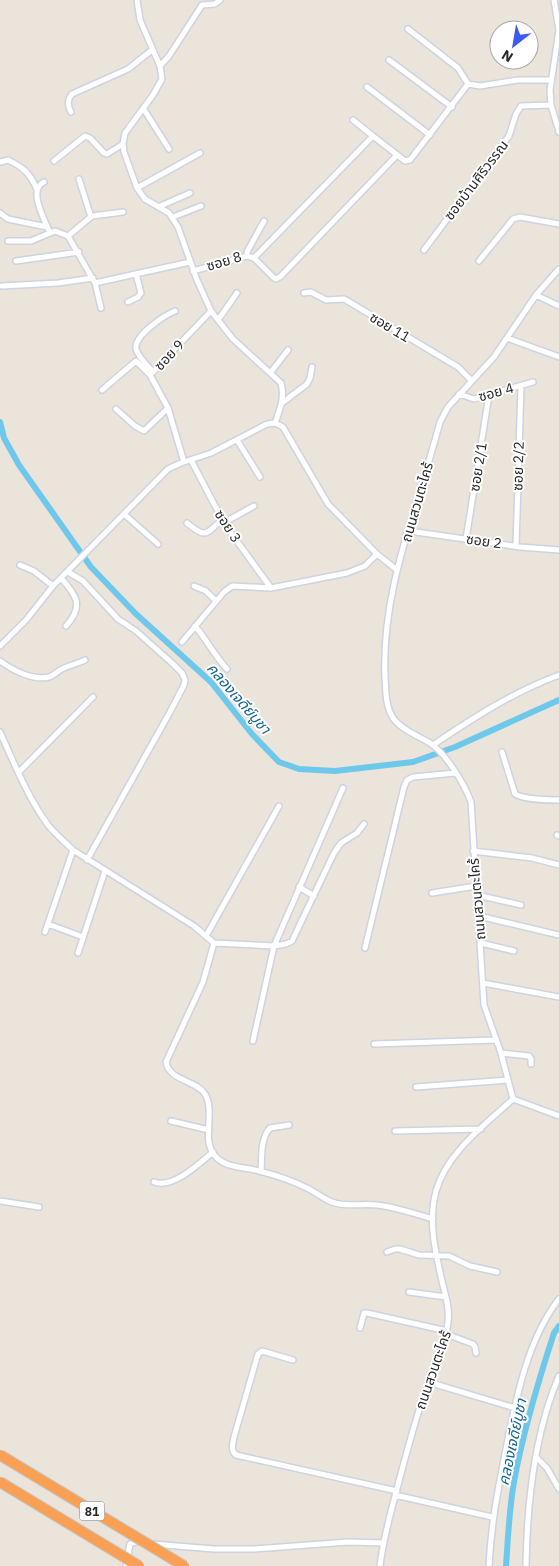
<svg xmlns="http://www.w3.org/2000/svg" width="559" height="1566" viewBox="0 0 559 1566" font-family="'IBM Plex Sans','Noto Sans Thai',sans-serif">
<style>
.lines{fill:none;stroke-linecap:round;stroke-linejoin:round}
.canal{stroke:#6ec8eb;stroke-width:6}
.minor-casing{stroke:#cfd2e1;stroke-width:8}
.minor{stroke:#fff;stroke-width:5}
.motorway-bridge-casing{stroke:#c7c7c7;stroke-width:12;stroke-linecap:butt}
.motorway-bridge{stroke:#faa055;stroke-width:10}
.labels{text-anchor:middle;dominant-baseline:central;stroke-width:4;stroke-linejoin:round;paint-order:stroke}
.shield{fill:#fff;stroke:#686868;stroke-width:1}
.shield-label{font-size:12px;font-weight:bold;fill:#282828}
.street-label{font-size:14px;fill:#282828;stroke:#fff}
.water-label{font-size:15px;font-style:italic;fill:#106595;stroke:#fff}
</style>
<rect width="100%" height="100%" fill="#ebe4da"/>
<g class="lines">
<!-- canal -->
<path class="canal" d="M 0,422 L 4,438 L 19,465 L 91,567 L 136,614 L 211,682 L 252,734 L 279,762 L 299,769 L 335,771 L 413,762 L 455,747 L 559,700
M 506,1566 C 508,1538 509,1510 514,1482 C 523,1431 538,1382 554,1333 L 559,1326"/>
<!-- minor casing -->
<g class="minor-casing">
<path id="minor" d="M 137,0 L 140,20 L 160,66 L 162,79 L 153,95 L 125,133 L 123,144 L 124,152 L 137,188 L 145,199 L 169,213 L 178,227 L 197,280 L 211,311 L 233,339 L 281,383 C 285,398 280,409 275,423
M 554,0 L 559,30 L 550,90 L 551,105 L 559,132
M 389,60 L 452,107
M 160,66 L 169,56 L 202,5 L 215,4 L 220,0
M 468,84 L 480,86 L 518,80 L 551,80
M 367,87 L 430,135
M 143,108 L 169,149
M 71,112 C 67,105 67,100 72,94 L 128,69 L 152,50
M 353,120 L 373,136
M 54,161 L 85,136 L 90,138 L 104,153 L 107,154 L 123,144
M 0,162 L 8,160 C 23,167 31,174 37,190
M 79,179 L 91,217
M 44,182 C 27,189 45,221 50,233
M 137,188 L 200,153
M 158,207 L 190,193
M 0,213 L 8,219 L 47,227
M 173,217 L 201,206
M 68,236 L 92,216 L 123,212
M 8,241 L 31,241 L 55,231 L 68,236 L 95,283 L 101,308
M 424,250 L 509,136 L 516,114 L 521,106 L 551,105
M 247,256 L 254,258 L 274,278 L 276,279 L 280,277 L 397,155
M 254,258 L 373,136 L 405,161 L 410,160 L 468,84 L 458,68 L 408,29
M 16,261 L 79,252
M 479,261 L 513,219 L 520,217 L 559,224
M 193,271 L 247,256 L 247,252 L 264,221
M 95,283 L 190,262
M 2,286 L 58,283 L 93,278
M 304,293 L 311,292 L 326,300 L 344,299 L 351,303 L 458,367 L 471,380
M 536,295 L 559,306
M 128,302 L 138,297 L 141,293 L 136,274
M 218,320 L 237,293
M 507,338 L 559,357
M 153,372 C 148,366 138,357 136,349 C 134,335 165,315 175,311
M 271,372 L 288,350
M 102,390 L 136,361 L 150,375
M 459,394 L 474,399 L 533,382
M 282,403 L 307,384 L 310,378 L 312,367
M 116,409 L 135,426 L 144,431 L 168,408
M 237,440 L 260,477
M 191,460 L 214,504 L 231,533 L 271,588
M 184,462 L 168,408 L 150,375 L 211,311
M 124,514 L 158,544
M 225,522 L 254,506
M 187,523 C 207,540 206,533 223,519
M 409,531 L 520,547 L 559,550
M 466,539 L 489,395
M 516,546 L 521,386
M 20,565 L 34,571 L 53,586
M 68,572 L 83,581 L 118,619 L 136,631 L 172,663 L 182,673 L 185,680 L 184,685 L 170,712 L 87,860
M 61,578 C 77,596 84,606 66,626
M 194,586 L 206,591 L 216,601
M 195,626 C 207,640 214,655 227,669
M 182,642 L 224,592 L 232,586 L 271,588 L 347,573 L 365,566 L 377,554
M 0,646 L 26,620 L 53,586 L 168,469 L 181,463 L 211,453 L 267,424 L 275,423 L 283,427 L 328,504 L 377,554 L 397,570
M 0,661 C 12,670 33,681 49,677 C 54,676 57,671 62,669 C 70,665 77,664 85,660
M 0,732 C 14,763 28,798 48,825 C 55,834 65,842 73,850 L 194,926 L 214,943 L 274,946 L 286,944 L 292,941 L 334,853 L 341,843 L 357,833 L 364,824
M 433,745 C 473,718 513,692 559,675
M 502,752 L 515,794 C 523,799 548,800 559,800
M 19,772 L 93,697
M 557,835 L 559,836
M 473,851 L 532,858 L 559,865
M 299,887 L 314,896
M 432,893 L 476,886
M 477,895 L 521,905
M 479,916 L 559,935
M 48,924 L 83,937
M 45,932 L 73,850
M 206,936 L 279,806
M 214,943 L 203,982 L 166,1062 C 169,1081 196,1080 205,1094 C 216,1112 200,1141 216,1157 C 226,1168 245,1167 259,1171 C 276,1175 293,1181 309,1189 C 317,1193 326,1201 335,1203 C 348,1207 364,1203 377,1205 C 396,1207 415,1214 433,1219
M 481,943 L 514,951
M 365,948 L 404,787 L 407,780 L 413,777 L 455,773
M 78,953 L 105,871
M 483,983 L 559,997
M 253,1041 L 274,946 L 343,788
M 374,1044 L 496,1040
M 501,1053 L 529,1056 L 531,1059 L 531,1064
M 416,1087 L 508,1080
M 513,1099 L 559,1116
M 171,1121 L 209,1130
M 395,1131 L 481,1129
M 261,1171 C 262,1158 260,1139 270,1128 L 289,1125
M 154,1182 C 173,1189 199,1164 213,1152
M 0,1201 L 39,1207
M 387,1252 L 395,1249 L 400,1249 L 419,1255 L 449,1256 L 470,1266 L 497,1272
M 409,1292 L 446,1297
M 360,1328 L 364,1313 L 367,1313 L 447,1331
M 446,1334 L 473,1344 L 475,1347 L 476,1353
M 293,1360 L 262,1351 L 258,1354 L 234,1437 C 233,1443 230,1450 236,1455 L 397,1491
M 428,1382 L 515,1408
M 536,1457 L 547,1468 L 559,1489
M 395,1495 L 492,1517
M 152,1544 L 214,1549 L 254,1549 L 348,1542 L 384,1543
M 126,1566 L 130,1544 L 136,1542 L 141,1542
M 380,1566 C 383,1538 391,1512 398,1485 C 407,1451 416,1416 428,1383 C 435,1362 446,1343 448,1322 C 450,1308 445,1294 442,1281 C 435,1251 428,1221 436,1191 C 447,1152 485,1125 513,1099 L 501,1053 L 484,1005 L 471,802 C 464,783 447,755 430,743 C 418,736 402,730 393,718 C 385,705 386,691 385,677 C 381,590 418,506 440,422 L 448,407 L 494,357 L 536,295 L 559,269
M 489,1566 C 491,1525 498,1489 506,1449 C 516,1399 527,1340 559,1299
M 526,1566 C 527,1503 534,1434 559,1376"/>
</g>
<!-- minor -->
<use href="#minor" class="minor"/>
<!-- motorway-bridge casing -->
<g class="motorway-bridge-casing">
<path id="motorway-bridge" d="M 0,1455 L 184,1566
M 0,1482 L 139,1566"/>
</g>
<!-- motorway-bridge -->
<use href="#motorway-bridge" class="motorway-bridge"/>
</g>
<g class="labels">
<!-- shield labels -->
<rect class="shield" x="79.5" y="1501.5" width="25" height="19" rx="4"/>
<g class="shield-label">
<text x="92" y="1511">81</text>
</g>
<!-- street labels -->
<g class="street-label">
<text transform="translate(476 180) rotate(-53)">ซอยบ้านศิริวรรณ</text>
<text transform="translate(224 261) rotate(-17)">ซอย 8</text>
<text transform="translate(390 327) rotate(31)">ซอย 11</text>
<text transform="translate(169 355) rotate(-47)">ซอย 9</text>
<text transform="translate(496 392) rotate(-15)">ซอย 4</text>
<text transform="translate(518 466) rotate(-88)">ซอย 2/2</text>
<text transform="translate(478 467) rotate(-81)">ซอย 2/1</text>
<text transform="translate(417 502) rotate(-74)">ถนนสวนตะไคร้</text>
<text transform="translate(228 526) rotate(57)">ซอย 3</text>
<text transform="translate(484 541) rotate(8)">ซอย 2</text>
<text transform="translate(477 899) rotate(-95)">ถนนสวนตะไคร้</text>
<text transform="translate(433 1370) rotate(-71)">ถนนสวนตะไคร้</text>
</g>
<!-- water labels -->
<g class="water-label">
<text transform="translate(239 698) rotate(49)">คลองเจดีย์บูชา</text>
<text transform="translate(512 1442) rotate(-78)">คลองเจดีย์บูชา</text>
</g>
</g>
<!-- north arrow -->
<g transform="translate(514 45) rotate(211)"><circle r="24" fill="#ffffff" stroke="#a9a9a9"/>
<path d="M0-4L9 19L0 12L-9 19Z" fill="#3c5bf5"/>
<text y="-8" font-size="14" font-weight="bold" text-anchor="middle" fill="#282828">N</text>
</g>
</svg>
